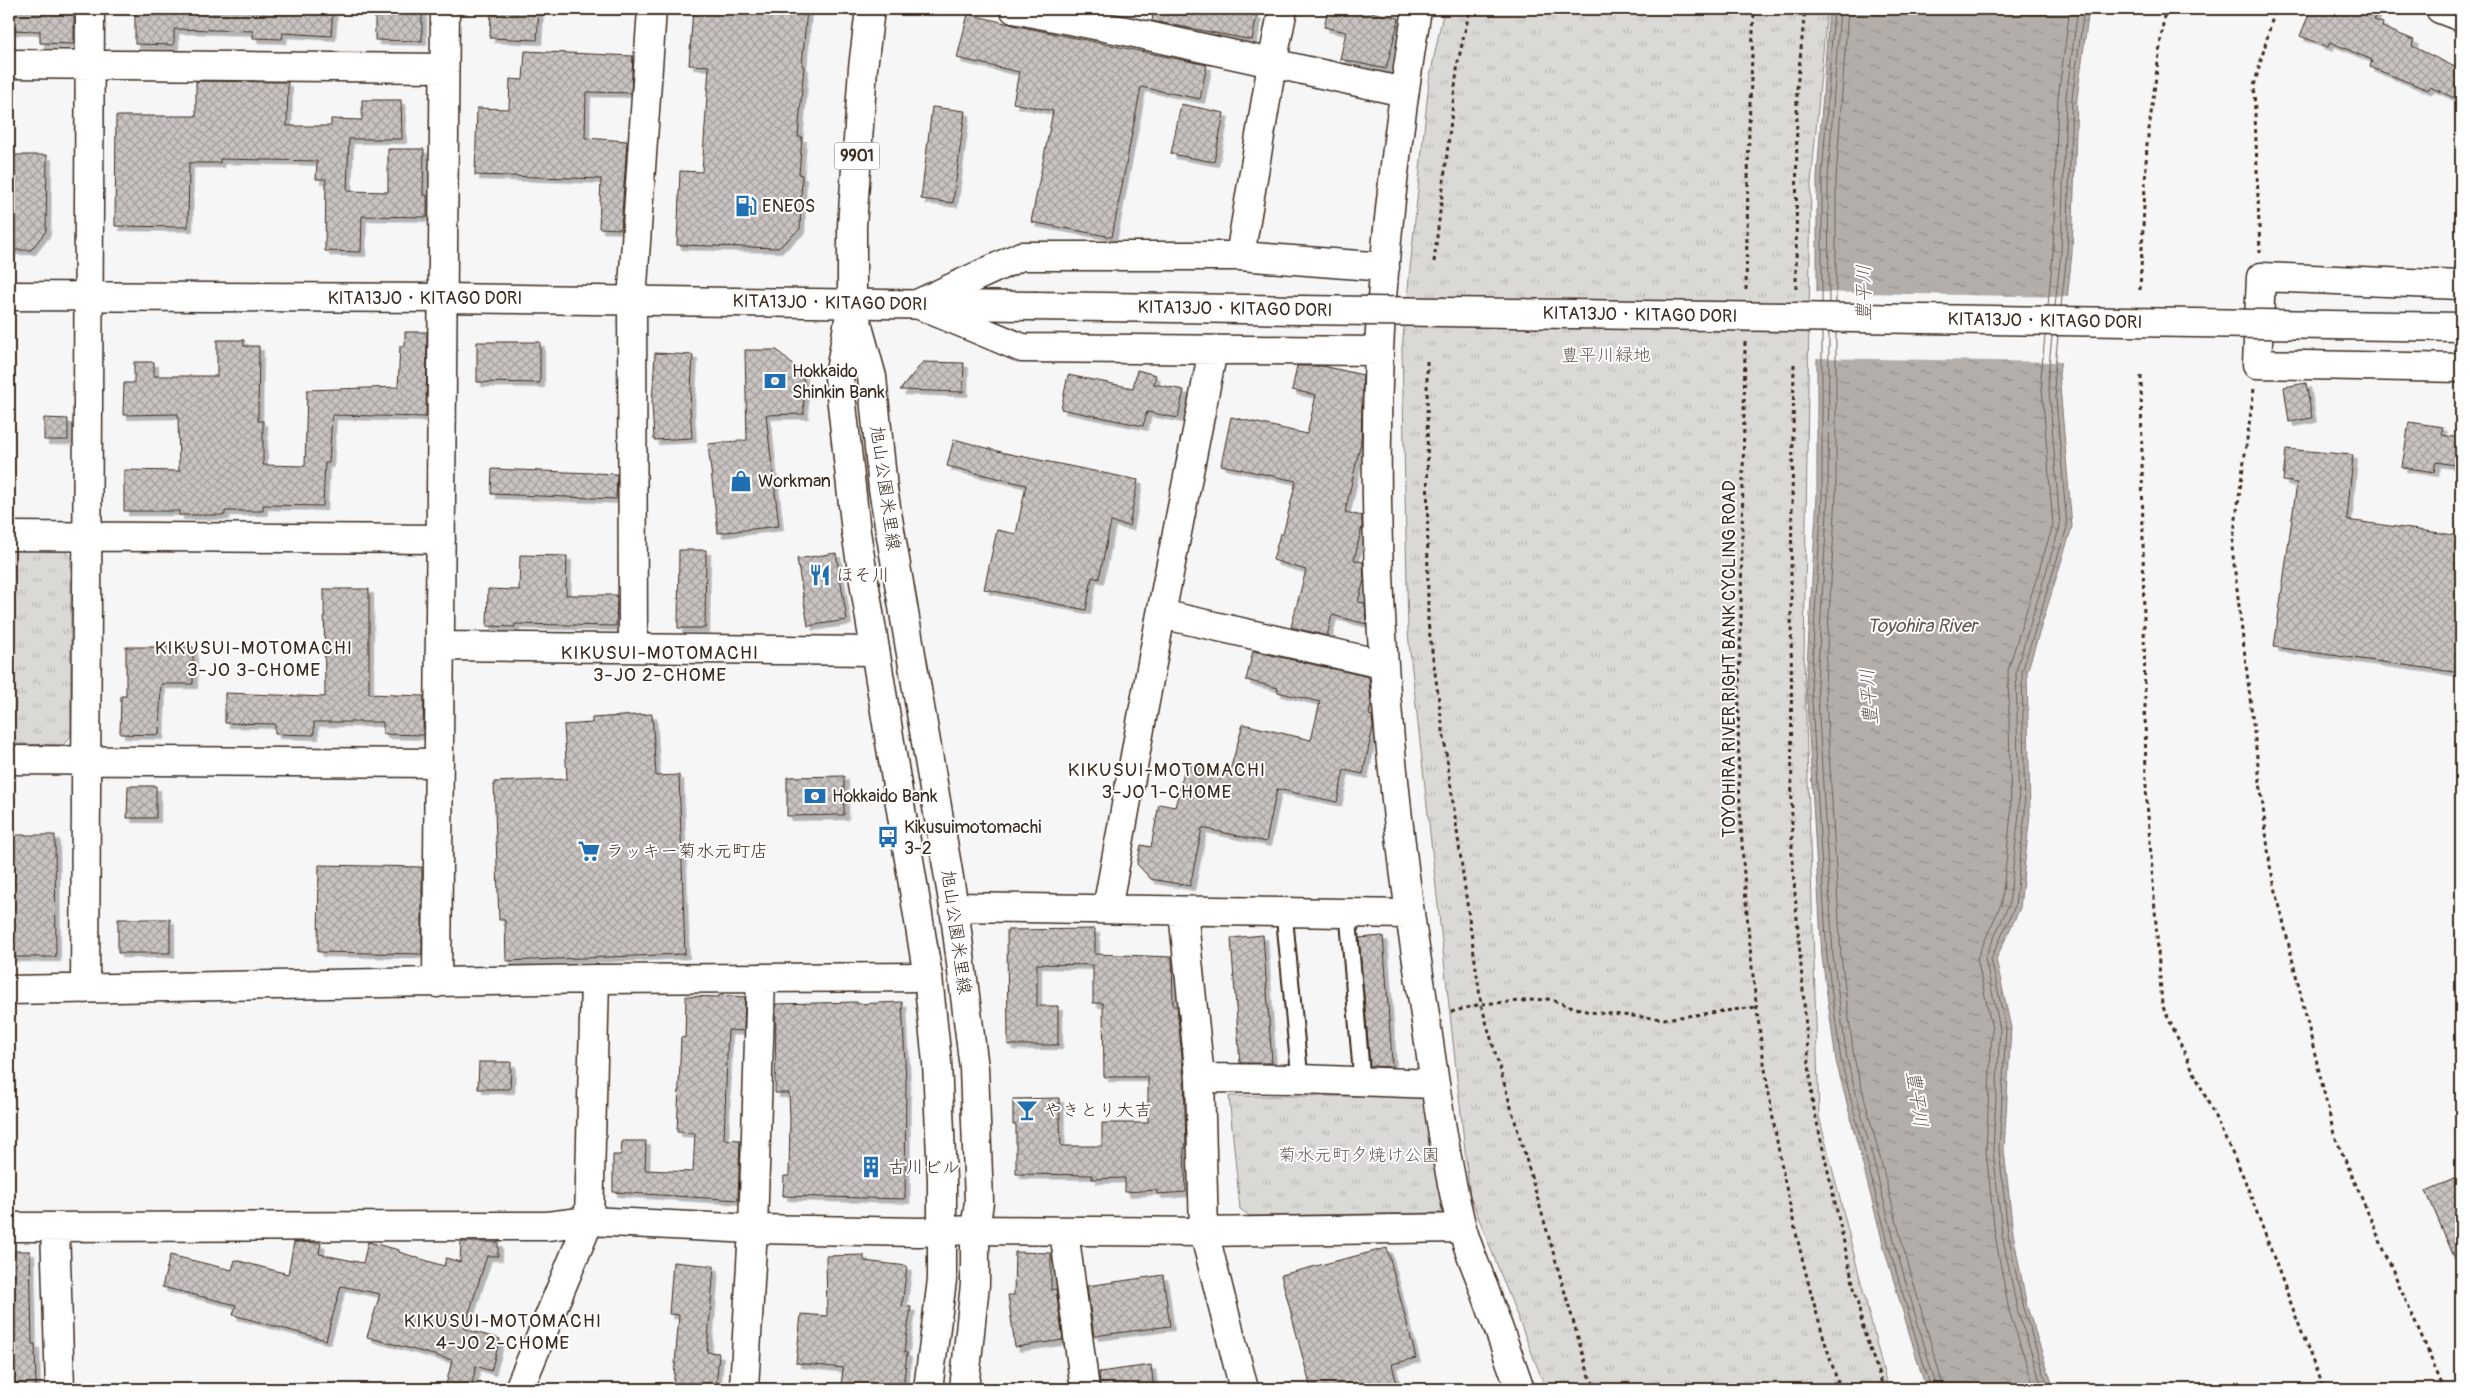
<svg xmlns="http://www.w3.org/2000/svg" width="2470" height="1398" viewBox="0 0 2470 1398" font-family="Pangolin,'Klee One',sans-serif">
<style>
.park{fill:url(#park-tufts);stroke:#8b827a}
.water{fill:url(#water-ripples);stroke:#847972}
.pier{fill:#f7f6f6}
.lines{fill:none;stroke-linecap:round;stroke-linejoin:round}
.shore{stroke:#6b5f56;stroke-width:1}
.building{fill:url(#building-cross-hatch);stroke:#3b2a1e;filter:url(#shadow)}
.lane-casing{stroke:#3b2a1e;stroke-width:19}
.street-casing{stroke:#3b2a1e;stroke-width:31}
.secondary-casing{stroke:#3b2a1e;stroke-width:31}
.primary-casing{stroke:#3b2a1e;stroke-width:31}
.path{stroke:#3b2a1e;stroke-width:3;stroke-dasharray:4 4;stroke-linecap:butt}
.lane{stroke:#fff;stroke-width:15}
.street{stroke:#fff;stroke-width:28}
.secondary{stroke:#fff;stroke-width:28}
.primary{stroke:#fff;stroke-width:28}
.secondary-bridge-casing{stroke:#3b2a1e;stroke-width:31;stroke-linecap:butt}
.secondary-bridge{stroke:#fff;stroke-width:28}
.labels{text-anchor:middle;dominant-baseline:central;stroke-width:4;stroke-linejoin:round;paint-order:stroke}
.shield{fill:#fff;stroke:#766a62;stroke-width:1}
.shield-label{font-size:16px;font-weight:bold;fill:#3b2a1e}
.poi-label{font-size:18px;fill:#3b2a1e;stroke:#fff;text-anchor:start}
.street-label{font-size:18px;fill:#3b2a1e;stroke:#fff}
.park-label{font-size:18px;fill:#63564c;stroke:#fff}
.water-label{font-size:19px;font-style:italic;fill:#65584f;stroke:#fff}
.neighbourhood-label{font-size:19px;letter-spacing:1px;fill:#3b2a1e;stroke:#fff}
</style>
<defs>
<pattern id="park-tufts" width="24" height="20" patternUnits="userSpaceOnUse" patternTransform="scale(1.25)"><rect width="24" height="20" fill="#dbd9d6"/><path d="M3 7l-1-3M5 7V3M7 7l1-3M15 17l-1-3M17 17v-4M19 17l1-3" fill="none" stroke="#bdbab7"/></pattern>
<pattern id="water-ripples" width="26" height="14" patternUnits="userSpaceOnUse" patternTransform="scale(1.25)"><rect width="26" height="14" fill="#b4aeaa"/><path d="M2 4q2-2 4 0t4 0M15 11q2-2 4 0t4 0" fill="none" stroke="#948e8a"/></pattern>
<pattern id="building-cross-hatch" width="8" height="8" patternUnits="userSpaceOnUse" patternTransform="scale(1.25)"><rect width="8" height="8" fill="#c9c3c1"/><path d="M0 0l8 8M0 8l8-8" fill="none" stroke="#a49f9c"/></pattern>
<filter id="shadow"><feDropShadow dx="4.5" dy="4.5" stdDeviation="0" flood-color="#0004"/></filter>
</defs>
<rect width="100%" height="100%" fill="#f7f6f6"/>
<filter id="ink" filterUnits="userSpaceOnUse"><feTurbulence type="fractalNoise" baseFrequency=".02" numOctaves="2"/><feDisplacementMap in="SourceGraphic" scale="10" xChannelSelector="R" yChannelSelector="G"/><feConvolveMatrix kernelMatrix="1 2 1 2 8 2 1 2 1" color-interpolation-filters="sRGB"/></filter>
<g filter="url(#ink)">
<!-- park -->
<path class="park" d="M 1444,9 L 1827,9 L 1811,184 L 1804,658 L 1819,1116 L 1888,1389 L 1546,1389 L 1470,1196 L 1408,633 L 1402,348 L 1429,81 Z
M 9,550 L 63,550 L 71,557 L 71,736 L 63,745 L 9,744 Z
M 1229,1096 L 1431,1096 L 1444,1205 L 1440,1213 L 1250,1216 L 1240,1209 Z"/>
<!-- water -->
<path class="water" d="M 1829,9 L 2089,9 L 2077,98 L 2072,253 L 2059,375 L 2072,527 L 2027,672 L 2030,814 L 2020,908 L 1996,959 L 2011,1028 L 2004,1150 L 2013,1233 L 2027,1307 L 2054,1389 L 1926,1389 L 1886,1255 L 1836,1061 L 1822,957 L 1806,683 L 1817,495 L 1817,177 Z"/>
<!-- pier -->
<path class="pier" d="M 1815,292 L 2070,297 L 2063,362 L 1815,358 Z"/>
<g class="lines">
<!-- shore -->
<path class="shore" d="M 1822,303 L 1822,177 L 1834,9
M 1829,303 L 1828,177 L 1840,9
M 1836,303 L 1836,178 L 1848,9
M 2048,306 L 2053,252 L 2058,97 L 2070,9
M 2055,306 L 2061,253 L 2066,97 L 2078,9
M 2061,306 L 2067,253 L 2072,98 L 2084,9
M 1822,333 L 1822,496 L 1811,683 L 1827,957 L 1841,1061 L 1891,1254 L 1931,1389
M 1829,333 L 1828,496 L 1817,683 L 1833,956 L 1847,1059 L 1897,1252 L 1937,1389
M 1836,333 L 1836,496 L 1825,683 L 1841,956 L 1854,1058 L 1904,1250 L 1944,1389
M 2035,1389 L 2009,1311 L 1995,1235 L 1986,1150 L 1992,1029 L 1977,958 L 2002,902 L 2011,813 L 2008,670 L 2053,525 L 2041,376 L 2045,336
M 2043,1389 L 2017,1309 L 2002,1234 L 1993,1150 L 2000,1029 L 1985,958 L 2009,904 L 2019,814 L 2016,671 L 2060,526 L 2048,376 L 2052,336
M 2049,1389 L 2023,1308 L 2008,1233 L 1999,1150 L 2006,1028 L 1991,959 L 2015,906 L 2025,814 L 2022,672 L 2067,527 L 2054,376 L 2058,336"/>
</g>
<!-- building -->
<path class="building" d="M 9,9 L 74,9 L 74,44 L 40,43 L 40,31 L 9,30 Z
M 135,9 L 333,9 L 331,36 L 283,33 L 282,39 L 253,38 L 253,31 L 174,29 L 174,45 L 135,44 Z
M 375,9 L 422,9 L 422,41 L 375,40 Z
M 491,9 L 539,9 L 537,40 L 490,38 Z
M 693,9 L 807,9 L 802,66 L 804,66 L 798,137 L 802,137 L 799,175 L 802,175 L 800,229 L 778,248 L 677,245 L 680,171 L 702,172 L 709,66 L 689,65 Z
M 1154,9 L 1229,9 L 1257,15 L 1252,40 L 1152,21 Z
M 1328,9 L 1356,9 L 1399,18 L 1386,69 L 1340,59 L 1346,32 L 1324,27 Z
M 2311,9 L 2365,9 L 2376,13 L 2374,20 L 2383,23 L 2382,27 L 2414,40 L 2412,46 L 2461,70 L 2461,101 L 2430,87 L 2428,90 L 2370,67 L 2372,60 L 2330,42 L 2328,47 L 2300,36 Z
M 968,14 L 1022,27 L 1207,65 L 1200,99 L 1141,87 L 1112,237 L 1031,222 L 1053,111 L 1013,103 L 1019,72 L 957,58 Z
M 525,51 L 633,56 L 631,93 L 586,92 L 585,138 L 627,141 L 621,229 L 599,228 L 601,179 L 475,175 L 477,108 L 509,109 L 510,79 L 523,80 Z
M 196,81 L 288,82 L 287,126 L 331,126 L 331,119 L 362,120 L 362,100 L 401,100 L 402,139 L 349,139 L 347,191 L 388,192 L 388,149 L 424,149 L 423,195 L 427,195 L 427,217 L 362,216 L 361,252 L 325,251 L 326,179 L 316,179 L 317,161 L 220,159 L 220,163 L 189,163 L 188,227 L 115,226 L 116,116 L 196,116 Z
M 1181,104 L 1224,113 L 1214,162 L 1171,154 Z
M 932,107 L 965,111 L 953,203 L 921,199 Z
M 9,155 L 47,155 L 46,231 L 31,250 L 9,250 Z
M 405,332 L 427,332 L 426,417 L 332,415 L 329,463 L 325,463 L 323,506 L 263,505 L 263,511 L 225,511 L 225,515 L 179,515 L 179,511 L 124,511 L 124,470 L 179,471 L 178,414 L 123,415 L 124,383 L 134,383 L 134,362 L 154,362 L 154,376 L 217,376 L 217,340 L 244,340 L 244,346 L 259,346 L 258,421 L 263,421 L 263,465 L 305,466 L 307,390 L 398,387 L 400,346 L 405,346 Z
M 477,342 L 540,342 L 540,383 L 477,382 Z
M 745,350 L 777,350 L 803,375 L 804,414 L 766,415 L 779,526 L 718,533 L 708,444 L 747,440 Z
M 655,353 L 693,355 L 690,407 L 692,438 L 654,440 L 652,404 Z
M 923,362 L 964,363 L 963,392 L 900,390 Z
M 1297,366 L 1323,366 L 1363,375 L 1361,442 L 1345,512 L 1362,516 L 1362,527 L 1354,560 L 1363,562 L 1364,580 L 1358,602 L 1365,603 L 1366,624 L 1332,615 L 1327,636 L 1291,627 L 1306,570 L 1273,560 L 1280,534 L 1283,534 L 1296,481 L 1221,465 L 1231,417 L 1307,434 L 1316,395 L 1292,390 Z
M 1137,370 L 1156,375 L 1154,384 L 1184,390 L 1178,418 L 1147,412 L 1143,426 L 1061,409 L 1068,375 L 1133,388 Z
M 2306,383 L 2312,418 L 2289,422 L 2284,387 Z
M 44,418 L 68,419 L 68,440 L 44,440 Z
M 2409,422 L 2443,427 L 2442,435 L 2460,438 L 2455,465 L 2436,462 L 2434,472 L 2402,467 Z
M 954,439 L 1005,453 L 1138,480 L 1129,526 L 1111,522 L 1099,579 L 1092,577 L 1086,610 L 984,589 L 997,530 L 1016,534 L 1026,485 L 947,466 Z
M 2286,449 L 2353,455 L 2347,520 L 2461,536 L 2461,673 L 2274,647 L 2297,483 L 2283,481 Z
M 492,469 L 617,474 L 616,499 L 491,494 Z
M 679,550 L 706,550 L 705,628 L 678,628 Z
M 836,553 L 847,620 L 808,626 L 797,559 Z
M 520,555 L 567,556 L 566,595 L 617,595 L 616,626 L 515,624 L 515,627 L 487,626 L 488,589 L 519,590 Z
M 324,589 L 369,589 L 369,694 L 424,696 L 423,735 L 383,734 L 383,722 L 314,722 L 314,735 L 275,734 L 275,724 L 225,723 L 225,693 L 325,697 Z
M 126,647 L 193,647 L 193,684 L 161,684 L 159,735 L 120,734 L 121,696 L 126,696 Z
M 1253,651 L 1369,677 L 1371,705 L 1369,715 L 1372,716 L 1373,727 L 1363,774 L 1344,770 L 1337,802 L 1277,789 L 1266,842 L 1202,828 L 1190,886 L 1151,879 L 1137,864 L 1141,845 L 1151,847 L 1159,804 L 1175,807 L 1186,764 L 1229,774 L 1243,724 L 1311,740 L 1320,702 L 1277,692 L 1278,688 L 1246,680 Z
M 652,714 L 656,776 L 679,775 L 685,954 L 506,961 L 505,920 L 499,920 L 494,782 L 567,779 L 564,725 L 592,723 L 592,718 Z
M 844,776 L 844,815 L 787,816 L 787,777 Z
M 128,786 L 156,786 L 156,818 L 127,818 Z
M 9,835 L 55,835 L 56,957 L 9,957 Z
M 319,865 L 422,867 L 422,954 L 318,952 Z
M 118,919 L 170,919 L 170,953 L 118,953 Z
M 1095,929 L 1095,954 L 1172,957 L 1173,1006 L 1177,1006 L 1184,1079 L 1186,1148 L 1184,1148 L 1186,1192 L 1157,1194 L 1157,1190 L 1125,1192 L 1125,1178 L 1092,1179 L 1092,1175 L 1016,1174 L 1016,1125 L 1013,1125 L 1013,1099 L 1059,1098 L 1061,1146 L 1102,1146 L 1102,1123 L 1148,1123 L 1148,1077 L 1104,1077 L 1103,1003 L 1093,1003 L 1093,965 L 1037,964 L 1037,1006 L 1058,1006 L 1058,1045 L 1008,1045 L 1007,930 Z
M 1263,935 L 1272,1063 L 1240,1063 L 1231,938 Z
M 1383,936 L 1391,1046 L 1392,1067 L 1370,1066 L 1359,938 Z
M 719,995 L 745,997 L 744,1031 L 728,1030 L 724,1139 L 740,1140 L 738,1200 L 613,1192 L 613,1155 L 621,1155 L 622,1141 L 646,1141 L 645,1170 L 693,1172 L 695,1133 L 677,1132 L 681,1037 L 685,1038 L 686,996 L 719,997 Z
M 857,1002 L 857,1004 L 902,1002 L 906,1082 L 905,1199 L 783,1196 L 784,1176 L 789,1176 L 790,1119 L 789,1093 L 775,1093 L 776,1004 Z
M 479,1062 L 511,1062 L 510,1089 L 478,1089 Z
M 2461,1176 L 2461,1273 L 2426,1191 Z
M 294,1242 L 321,1243 L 319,1254 L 363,1263 L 368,1242 L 399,1250 L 399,1252 L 444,1266 L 446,1258 L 460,1262 L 461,1242 L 498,1242 L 498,1256 L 487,1256 L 464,1329 L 500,1339 L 491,1371 L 476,1366 L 471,1389 L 445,1389 L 452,1360 L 367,1337 L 380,1294 L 341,1286 L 326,1340 L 233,1315 L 236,1305 L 162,1287 L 170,1255 L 232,1270 L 235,1260 L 288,1274 Z
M 1387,1248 L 1416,1358 L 1392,1364 L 1398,1389 L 1311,1389 L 1281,1275 Z
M 9,1251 L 30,1251 L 32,1344 L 35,1344 L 36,1389 L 9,1389 Z
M 1015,1252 L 1051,1253 L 1051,1290 L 1056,1289 L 1063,1340 L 1015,1347 L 1008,1295 L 1014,1295 Z
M 864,1255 L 864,1261 L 907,1266 L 902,1306 L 911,1307 L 904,1352 L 907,1353 L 903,1389 L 867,1389 L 841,1386 L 843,1368 L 796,1363 L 801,1314 L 827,1316 L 826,1256 Z
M 673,1262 L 714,1266 L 707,1352 L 719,1353 L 716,1389 L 673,1389 L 679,1315 L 669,1314 Z
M 1163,1275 L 1170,1326 L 1094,1336 L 1087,1286 Z
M 1151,1365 L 1154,1389 L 1100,1389 L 1099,1372 Z"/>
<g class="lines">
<!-- lane casing -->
<g class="lane-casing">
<path id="lane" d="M 1284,913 L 1300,1079
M 1348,914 L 1362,1081"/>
</g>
<!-- street casing -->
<g class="street-casing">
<path id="street" d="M 1014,9 L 1130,32 L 1404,92
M 1417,9 C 1399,122 1384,237 1379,351 C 1370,564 1388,778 1421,988 C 1433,1067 1442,1146 1461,1224 C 1466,1244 1475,1264 1482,1283 C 1495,1319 1508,1354 1520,1389
M 2440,9 L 2461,17
M 9,64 L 444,68
M 1240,256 L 1272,64 L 1283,9
M 2461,285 L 2261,277 L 2257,364 L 2461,368
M 917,304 L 1021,256 L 1240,256 L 1385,267
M 917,304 L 1022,348 L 1379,351
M 9,536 L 441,539
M 1161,614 L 1382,664
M 440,646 L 875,651
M 633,648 L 632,300 L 652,9
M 9,760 L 439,763
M 954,907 L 1409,914
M 1107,909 L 1161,614 L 1213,350
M 1183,911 L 1200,1078 L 1204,1232 L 1244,1389
M 437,983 L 445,9
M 85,989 L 90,9
M 9,990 L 595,979 L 928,977
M 1200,1078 L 1300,1079 L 1434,1084
M 9,1227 L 547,1226 L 589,1221 L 753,1229 L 919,1232 L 975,1230 L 1204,1232 L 1462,1228
M 55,1227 L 60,1389
M 1064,1231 L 1085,1389
M 519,1389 L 589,1221 L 595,979
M 744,1389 L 753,1229 L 761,978"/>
</g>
<!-- secondary casing -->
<g class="secondary-casing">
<path id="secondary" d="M 9,296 L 442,298 L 1033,306"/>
</g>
<!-- primary casing -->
<g class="primary-casing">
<path id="primary" d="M 870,9 L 863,68 L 852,226 L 852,303 L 839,377 L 856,532 L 928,977 L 937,1062 L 942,1180 L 942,1280 L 928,1389
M 854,312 L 872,377 L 883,489 L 954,907 L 974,1068 L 979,1202 L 975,1230 L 975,1284 L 964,1389"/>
</g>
<!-- path -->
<path class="path" d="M 2260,253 L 2254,86 L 2275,9
M 1434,262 L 1458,62 L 1470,9
M 1796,289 L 1797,89 L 1805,9
M 1746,290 L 1749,127 L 1754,9
M 2140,290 L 2147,144 L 2165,9
M 1745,342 C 1744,432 1742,522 1741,613 C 1740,668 1737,723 1739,778 C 1746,981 1775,1195 1840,1389
M 1427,361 L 1428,622 L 1481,1004 L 1588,1372 L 1596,1389
M 1794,364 L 1791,578 L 1792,857 L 1812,1100 L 1864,1332 L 1884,1389
M 2141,376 L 2146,788 L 2162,1005 L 2244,1178 L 2323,1389
M 2254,389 L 2232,547 L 2270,866 L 2334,1134 L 2444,1389
M 1451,1012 L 1481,1004 L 1548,999 L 1589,1012 L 1664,1019 L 1756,1007"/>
<!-- lane -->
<use href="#lane" class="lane"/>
<!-- street -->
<use href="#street" class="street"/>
<!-- secondary -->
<use href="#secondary" class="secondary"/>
<!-- primary -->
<use href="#primary" class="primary"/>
<!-- secondary-bridge casing -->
<g class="secondary-bridge-casing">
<path id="secondary-bridge" d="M 1033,306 L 2461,327"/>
</g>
<!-- secondary-bridge -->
<use href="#secondary-bridge" class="secondary-bridge"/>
</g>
</g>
<!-- icons -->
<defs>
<g id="fuel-bare" transform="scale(1.725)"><path d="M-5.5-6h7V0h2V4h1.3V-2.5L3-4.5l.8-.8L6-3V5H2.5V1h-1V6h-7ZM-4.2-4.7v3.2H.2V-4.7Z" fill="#1f6fb2" stroke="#fff" stroke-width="2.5" paint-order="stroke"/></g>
<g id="bank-bare" transform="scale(1.725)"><path d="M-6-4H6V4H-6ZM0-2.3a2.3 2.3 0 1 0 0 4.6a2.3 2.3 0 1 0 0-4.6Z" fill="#1f6fb2" stroke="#fff" stroke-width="2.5" paint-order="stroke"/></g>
<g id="shop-bare" transform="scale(1.725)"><path d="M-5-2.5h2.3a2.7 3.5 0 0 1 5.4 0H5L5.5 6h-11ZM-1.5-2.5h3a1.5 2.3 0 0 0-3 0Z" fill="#1f6fb2" stroke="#fff" stroke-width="2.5" paint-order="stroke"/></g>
<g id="restaurant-bare" transform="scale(1.725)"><path d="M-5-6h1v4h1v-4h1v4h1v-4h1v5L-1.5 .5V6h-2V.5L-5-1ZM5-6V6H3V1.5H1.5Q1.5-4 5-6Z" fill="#1f6fb2" stroke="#fff" stroke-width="2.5" paint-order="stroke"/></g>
<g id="bus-bare" transform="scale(1.725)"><path d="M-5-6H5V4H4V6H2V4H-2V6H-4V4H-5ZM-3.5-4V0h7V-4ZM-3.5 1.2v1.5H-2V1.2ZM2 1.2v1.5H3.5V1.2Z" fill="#1f6fb2" stroke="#fff" stroke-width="2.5" paint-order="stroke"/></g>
<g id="supermarket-bare" transform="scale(1.725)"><path d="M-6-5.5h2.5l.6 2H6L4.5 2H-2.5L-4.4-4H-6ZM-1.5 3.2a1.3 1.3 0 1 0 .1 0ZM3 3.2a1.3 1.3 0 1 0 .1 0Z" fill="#1f6fb2" stroke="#fff" stroke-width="2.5" paint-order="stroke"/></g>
<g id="bar-bare" transform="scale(1.725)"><path d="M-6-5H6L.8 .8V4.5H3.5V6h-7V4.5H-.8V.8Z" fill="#1f6fb2" stroke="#fff" stroke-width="2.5" paint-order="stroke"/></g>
<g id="building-bare" transform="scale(1.725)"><path d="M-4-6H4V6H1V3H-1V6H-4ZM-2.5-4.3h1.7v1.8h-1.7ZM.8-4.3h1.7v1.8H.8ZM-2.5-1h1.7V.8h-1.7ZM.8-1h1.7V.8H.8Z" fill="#1f6fb2" stroke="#fff" stroke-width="2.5" paint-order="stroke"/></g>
</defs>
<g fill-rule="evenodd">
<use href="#fuel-bare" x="746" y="206"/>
<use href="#bank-bare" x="775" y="381"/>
<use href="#shop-bare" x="741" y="481"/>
<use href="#restaurant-bare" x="820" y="575"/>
<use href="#bank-bare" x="815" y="796"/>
<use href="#bus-bare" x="888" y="837"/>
<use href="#supermarket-bare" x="589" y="851"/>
<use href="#bar-bare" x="1027" y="1110"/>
<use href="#building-bare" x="871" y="1167"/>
</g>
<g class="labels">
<!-- shield labels -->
<rect class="shield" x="834.5" y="142.5" width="45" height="27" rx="4"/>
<g class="shield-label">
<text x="857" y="156">9901</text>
</g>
<!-- poi labels -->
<g class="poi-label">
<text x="762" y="206">ENEOS</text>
<text x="792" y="371">Hokkaido<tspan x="792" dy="21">Shinkin Bank</tspan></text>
<text x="758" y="481">Workman</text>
<text x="836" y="575">ほそ川</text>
<text x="832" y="796">Hokkaido Bank</text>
<text x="904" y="827">Kikusuimotomachi<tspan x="904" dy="21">3-2</tspan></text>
<text x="606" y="851">ラッキー菊水元町店</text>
<text x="1044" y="1110">やきとり大吉</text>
<text x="888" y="1167">古川ビル</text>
</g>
<!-- street labels -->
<g class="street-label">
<text x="425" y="298">KITA13JO・KITAGO DORI</text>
<text transform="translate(830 303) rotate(1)">KITA13JO・KITAGO DORI</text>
<text transform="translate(1235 309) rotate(1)">KITA13JO・KITAGO DORI</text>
<text transform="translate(1640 315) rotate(1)">KITA13JO・KITAGO DORI</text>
<text transform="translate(2045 321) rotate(1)">KITA13JO・KITAGO DORI</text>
<text transform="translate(885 488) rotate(82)">旭山公園米里線</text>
<text transform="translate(1729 659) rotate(-90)">TOYOHIRA RIVER RIGHT BANK CYCLING ROAD</text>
<text transform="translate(956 932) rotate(82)">旭山公園米里線</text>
</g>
<!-- park labels -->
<g class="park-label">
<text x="1606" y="355">豊平川緑地</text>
<text x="1359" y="1155">菊水元町夕焼け公園</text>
</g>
<!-- water labels -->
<g class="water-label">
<text transform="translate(1864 293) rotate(-90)">豊平川</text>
<text x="1922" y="626">Toyohira River</text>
<text transform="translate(1869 697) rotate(-94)">豊平川</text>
<text transform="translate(1917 1099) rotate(82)">豊平川</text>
</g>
<!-- neighbourhood labels -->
<g class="neighbourhood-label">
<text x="254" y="648">KIKUSUI-MOTOMACHI<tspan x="254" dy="22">3-JO 3-CHOME</tspan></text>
<text x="660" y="653">KIKUSUI-MOTOMACHI<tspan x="660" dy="22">3-JO 2-CHOME</tspan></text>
<text x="1167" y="770">KIKUSUI-MOTOMACHI<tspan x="1167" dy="22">3-JO 1-CHOME</tspan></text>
<text x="503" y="1321">KIKUSUI-MOTOMACHI<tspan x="503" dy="22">4-JO 2-CHOME</tspan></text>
</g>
</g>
<!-- margin -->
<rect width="2470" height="1398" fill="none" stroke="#fff" stroke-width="30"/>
<rect x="15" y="15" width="2440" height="1368" fill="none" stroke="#3b2a1e" stroke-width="2" filter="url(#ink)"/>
</svg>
